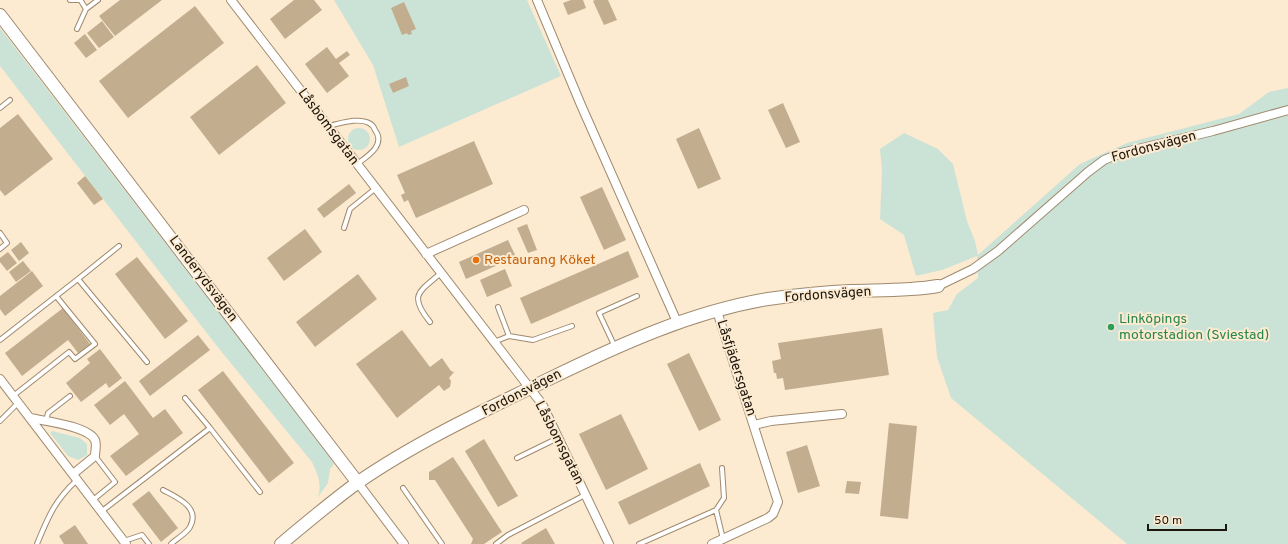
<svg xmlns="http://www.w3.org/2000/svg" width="1288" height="544" viewBox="0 0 1288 544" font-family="Overpass,sans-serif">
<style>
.green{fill:#cbe3d6}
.building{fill:#c3ad8f}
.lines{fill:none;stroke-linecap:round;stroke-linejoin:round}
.lane-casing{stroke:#9f8a6e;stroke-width:6}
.street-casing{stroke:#9f8a6e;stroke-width:10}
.secondary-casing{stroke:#9f8a6e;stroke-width:14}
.lane{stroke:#fff;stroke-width:4}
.street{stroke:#fff;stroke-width:8}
.secondary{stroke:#fff;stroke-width:12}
.food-dot{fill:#e8710a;stroke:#fcead1;stroke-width:1.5}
.leisure-dot{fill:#2e9e5b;stroke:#fcead1;stroke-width:1.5}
.labels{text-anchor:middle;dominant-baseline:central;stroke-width:4;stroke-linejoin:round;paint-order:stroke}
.street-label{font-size:14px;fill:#1d160b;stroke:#fcead1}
.food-label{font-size:14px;fill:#c56008;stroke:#fcead1;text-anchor:start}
.leisure-label{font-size:14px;fill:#27864d;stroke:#fcead1;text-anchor:start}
</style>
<rect width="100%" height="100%" fill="#fcead1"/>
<!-- green -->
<path class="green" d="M 334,0 L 527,0 L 561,76 L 399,147 L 373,65 Z
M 0,28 L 332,460 L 334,464 L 330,469 L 328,483 L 318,497 C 322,484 318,475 312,462 L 220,350 L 0,66 Z
M 1288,88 L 1288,544 L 1127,544 L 951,398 L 937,357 L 933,313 L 948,310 L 957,294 L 978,278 L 977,256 L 942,270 L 916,276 L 904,235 L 880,219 L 882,171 L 880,149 L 904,133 L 938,149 L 953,164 L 967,221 L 975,241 L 978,255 L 1080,164 L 1127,143 L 1239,114 L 1269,92 Z
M348 139a11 11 0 1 1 22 0a11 11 0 1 1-22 0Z
M 52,431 L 80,438 L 87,444 L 87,455 L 78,460 L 68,456 L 50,433 Z"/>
<!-- building -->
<path class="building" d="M 120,0 L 162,0 L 115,36 L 99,16 Z
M 294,0 L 314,0 L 322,10 L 285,39 L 270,19 Z
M 571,0 L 583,0 L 586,8 L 568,15 L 563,3 Z
M 595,0 L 608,0 L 617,20 L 604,25 L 593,1 Z
M 404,2 L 416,29 L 411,31 L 412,34 L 408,35 L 407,33 L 402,35 L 391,8 Z
M 195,6 L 224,43 L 128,118 L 99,81 Z
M 102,21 L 114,37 L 99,48 L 87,33 Z
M 85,34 L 97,50 L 86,58 L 74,43 Z
M 327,47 L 336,59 L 347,51 L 350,55 L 339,63 L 349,76 L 327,93 L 305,64 Z
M 257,65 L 286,103 L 219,155 L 190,117 Z
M 406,77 L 409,86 L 393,93 L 389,84 Z
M 783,103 L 800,142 L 786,148 L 768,110 Z
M 18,114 L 53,159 L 5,196 L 0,190 L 0,128 Z
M 699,128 L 721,179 L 698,189 L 676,139 Z
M 474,141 L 493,184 L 416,218 L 408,200 L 404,202 L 401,195 L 405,193 L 397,175 Z
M 85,176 L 103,199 L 94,205 L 77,183 Z
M 349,184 L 356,193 L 324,218 L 317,209 Z
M 602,187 L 626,240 L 604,250 L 580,197 Z
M 527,224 L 537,250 L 528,253 L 517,228 Z
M 305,229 L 322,252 L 284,281 L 267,258 Z
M 508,240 L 516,257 L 466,279 L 459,262 Z
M 21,242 L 29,253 L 19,261 L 11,250 Z
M 628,251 L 639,277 L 531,324 L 520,298 Z
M 8,252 L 17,263 L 7,271 L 0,262 L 0,258 Z
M 137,257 L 188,321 L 165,339 L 115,274 Z
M 23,261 L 31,271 L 16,282 L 9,272 Z
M 505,269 L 512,286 L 487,297 L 480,280 Z
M 32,271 L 43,286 L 5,316 L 0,309 L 0,296 Z
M 358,274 L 377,299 L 315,347 L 296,322 Z
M 63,308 L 90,344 L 78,353 L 68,340 L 22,376 L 5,353 Z
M 882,328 L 889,375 L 785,390 L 783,378 L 777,379 L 776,373 L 774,373 L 772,361 L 781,359 L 778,343 Z
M 402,330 L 430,367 L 442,358 L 451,371 L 454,372 L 449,378 L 451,381 L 450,387 L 444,391 L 439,385 L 397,418 L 356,364 Z
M 198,335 L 210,350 L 150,396 L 139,381 Z
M 100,349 L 122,378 L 109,388 L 106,383 L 81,402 L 66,383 L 90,363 L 87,359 Z
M 689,353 L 721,420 L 699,431 L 667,364 Z
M 223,371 L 294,463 L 269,483 L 198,390 Z
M 125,381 L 153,418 L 165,409 L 183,433 L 126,476 L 110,456 L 139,434 L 124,414 L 110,425 L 94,405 Z
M 621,414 L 648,469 L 606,490 L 579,434 Z
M 889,423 L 917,426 L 908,519 L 880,516 Z
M 484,439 L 518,496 L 498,507 L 465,451 Z
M 807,445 L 820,486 L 798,493 L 786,452 Z
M 453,457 L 502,532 L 484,544 L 471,544 L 473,539 L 435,480 L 429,480 L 429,472 Z
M 700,463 L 710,486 L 629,525 L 618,502 Z
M 847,481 L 861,482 L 859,494 L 845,493 Z
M 149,491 L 178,528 L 161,542 L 132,504 Z
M 75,525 L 88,544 L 64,544 L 59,536 Z
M 546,528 L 555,544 L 522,544 L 521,543 Z"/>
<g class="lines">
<!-- lane casing -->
<g class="lane-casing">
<path id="lane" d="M 70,0 L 81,0
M 81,1 L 86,9 L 98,0
M 77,29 L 86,9
M 0,108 L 10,100
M 328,126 C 339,124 358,117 369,123 C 371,124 374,127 375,130 C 386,145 368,156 357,164
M 344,228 L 350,209 L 376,188
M 0,233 L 7,243 L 0,249
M 78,279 L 119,246
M 498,307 L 509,336
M 430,322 C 408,295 419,292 441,273
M 0,340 L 78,279 L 147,362
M 494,342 L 509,336 L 533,340 L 572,326
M 615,347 L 599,313 L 637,296
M 13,396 L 69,352 L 75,359 L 95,344 L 56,296
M 0,421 L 18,403
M 46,421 L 48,413 L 70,396
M 210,428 L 260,492
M 517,458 L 558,438
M 403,488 L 442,544
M 163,490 C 176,497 201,507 190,527 C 187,533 176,539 171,544
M 93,500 L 115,482 L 95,456
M 716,510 L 723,539
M 102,511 L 210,428 L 185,398
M 124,541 L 142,535 L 149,544
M 37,544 C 48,517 55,500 77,480
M 496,544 L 508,535 L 585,495
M 639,544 L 716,510 L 724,498 L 722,468"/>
</g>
<!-- street casing -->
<g class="street-casing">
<path id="street" d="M 231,0 L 542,404 L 609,544
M 537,0 L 581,105 L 677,322
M 426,254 L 524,210
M 938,286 L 973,269 L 998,251 L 1088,172 L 1104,160 L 1121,153 L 1213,131 L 1288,110
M 0,379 L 126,544
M 30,418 C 45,421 88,426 95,440 C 97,445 95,451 95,456 L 73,474
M 754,425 L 771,421 L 842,414
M 358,483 L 404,544
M 712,544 L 768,518 L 773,514 L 778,502 L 717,311"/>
</g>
<!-- secondary casing -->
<g class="secondary-casing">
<path id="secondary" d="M 0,15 L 358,483
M 281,544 C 306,523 331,502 357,483 C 416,442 487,409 551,378 C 621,344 691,312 768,299 C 796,295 823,292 851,291 C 880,290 909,291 938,286"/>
</g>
<!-- lane -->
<use href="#lane" class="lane"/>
<!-- street -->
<use href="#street" class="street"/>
<!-- secondary -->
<use href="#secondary" class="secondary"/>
</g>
<!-- markers -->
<circle class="food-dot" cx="476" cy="260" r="4"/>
<circle class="leisure-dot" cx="1111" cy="327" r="4"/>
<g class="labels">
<!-- street labels -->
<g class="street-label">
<text transform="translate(328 127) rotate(53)">Låsbomsgatan</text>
<text transform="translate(1154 147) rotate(-15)">Fordonsvägen</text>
<text transform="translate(203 279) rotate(53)">Landerydsvägen</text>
<text transform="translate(828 295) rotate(-4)">Fordonsvägen</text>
<text transform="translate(736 368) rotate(72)">Låsfjädersgatan</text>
<text transform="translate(522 393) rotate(-27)">Fordonsvägen</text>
<text transform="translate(559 443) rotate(63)">Låsbomsgatan</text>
</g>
<!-- food labels -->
<g class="food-label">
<text x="484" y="260">Restaurang Köket</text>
</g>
<!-- leisure labels -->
<g class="leisure-label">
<text x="1119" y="319">Linköpings<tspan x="1119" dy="16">motorstadion (Sviestad)</tspan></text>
</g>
</g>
<!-- scale -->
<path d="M1148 524v6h78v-6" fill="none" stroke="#1d160b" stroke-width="2"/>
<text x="1154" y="524" font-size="12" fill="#1d160b" stroke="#fcead1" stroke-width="3" paint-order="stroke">50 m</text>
</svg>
